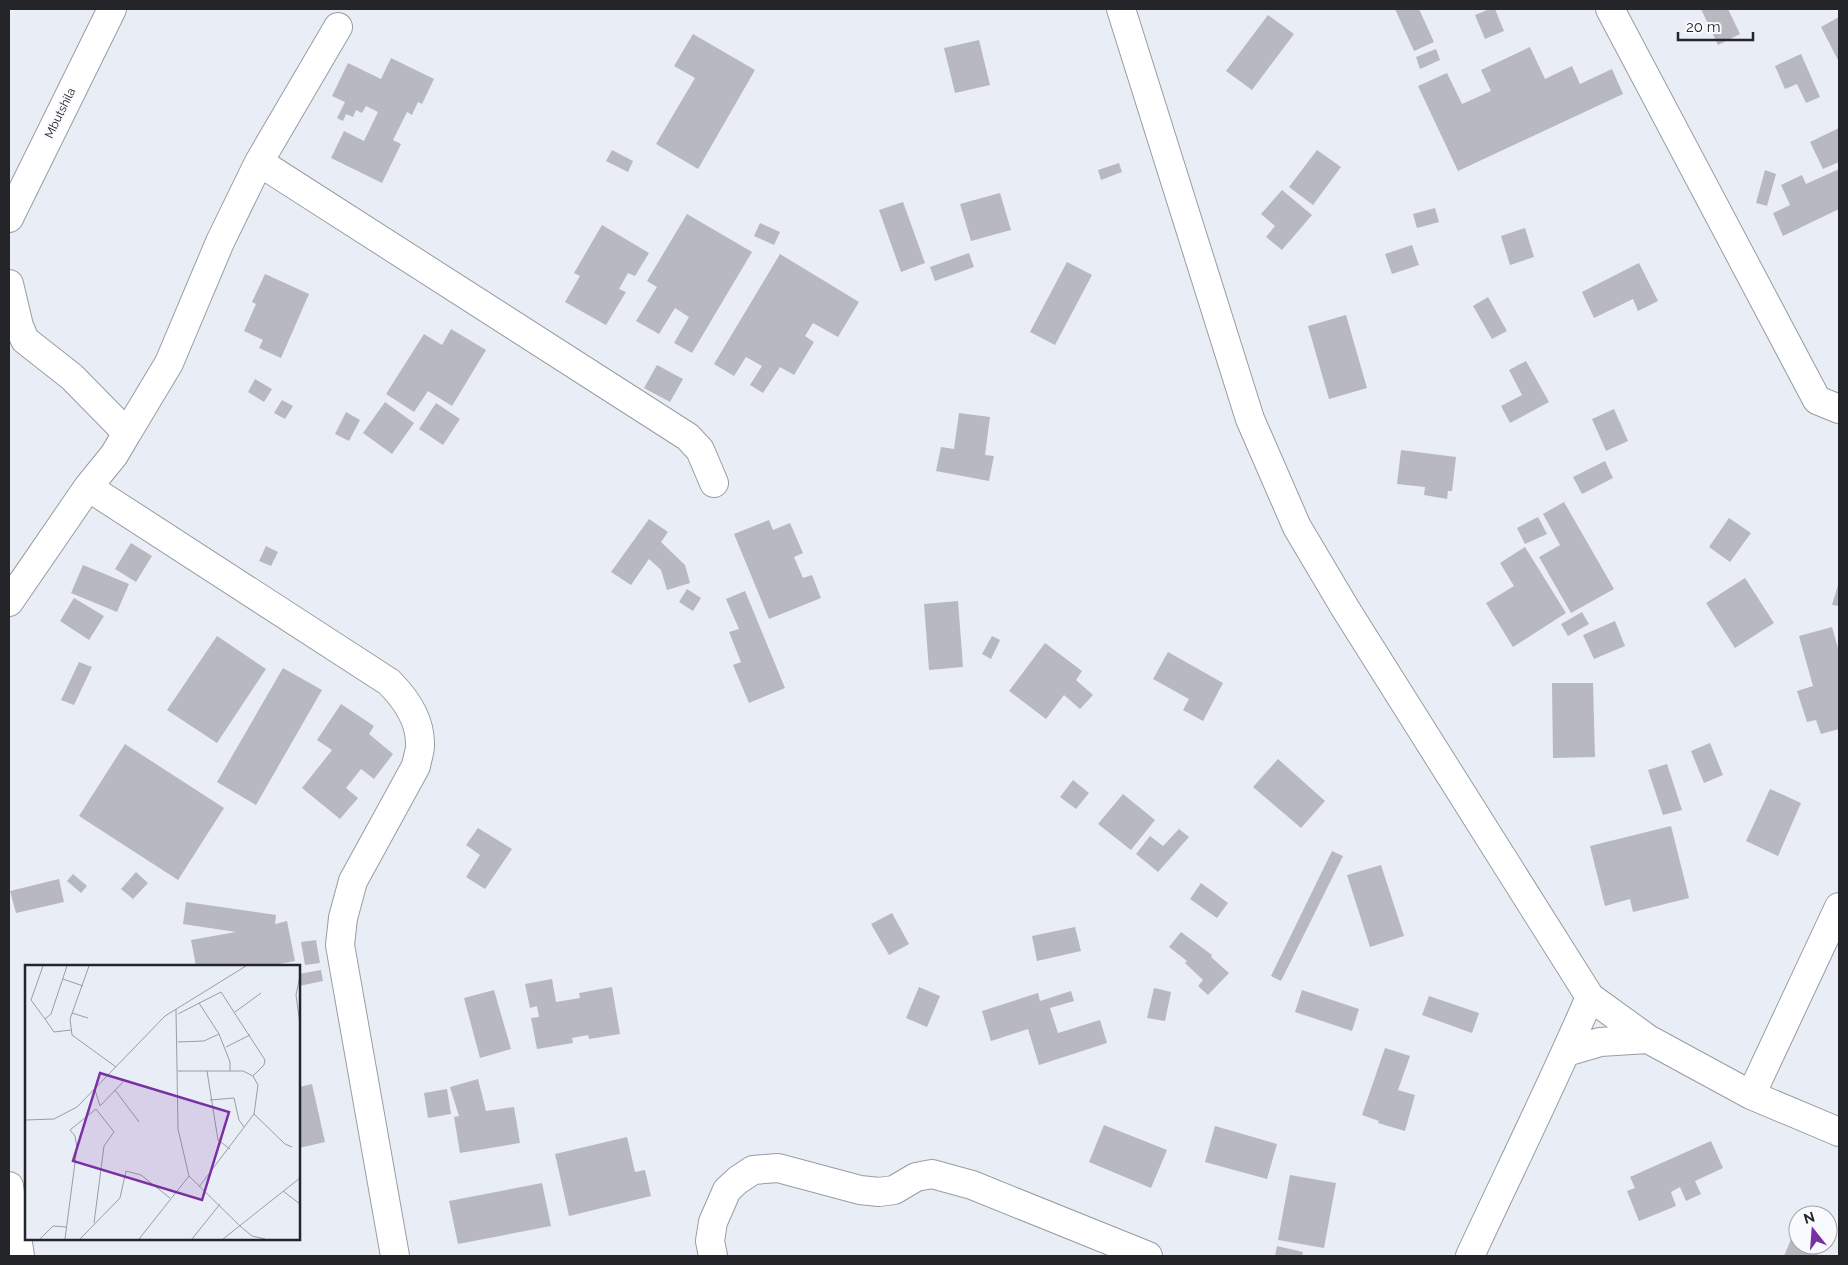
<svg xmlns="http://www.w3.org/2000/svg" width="1848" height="1265" viewBox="0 0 1848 1265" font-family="Raleway,sans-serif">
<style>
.building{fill:#b8b8c1}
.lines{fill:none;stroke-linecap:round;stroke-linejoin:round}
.street-casing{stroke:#989ca4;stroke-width:30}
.secondary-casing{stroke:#989ca4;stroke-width:30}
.street{stroke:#fff;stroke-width:28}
.secondary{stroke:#fff;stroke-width:28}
.labels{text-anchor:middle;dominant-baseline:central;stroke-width:4;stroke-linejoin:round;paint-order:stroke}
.street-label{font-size:12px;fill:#232528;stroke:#f9fafe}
.inset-road{fill:none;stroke:#9a9da4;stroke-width:1}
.view{fill:#7830a3;fill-opacity:0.15;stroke:#7830a3;stroke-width:2.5}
.inset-edge{fill:none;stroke:#232528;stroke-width:2.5}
</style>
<rect width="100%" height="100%" fill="#e9edf6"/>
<!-- building -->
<path class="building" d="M 1395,9 L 1419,9 L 1434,42 L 1414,51 Z
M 1490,9 L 1495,9 L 1504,31 L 1485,39 L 1475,15 Z
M 1701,9 L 1728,9 L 1740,34 L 1718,45 Z
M 1268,15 L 1294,34 L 1252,90 L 1226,71 Z
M 1839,17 L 1839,62 L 1821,27 Z
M 693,34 L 755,70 L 698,169 L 656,144 L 695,78 L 674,66 Z
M 979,40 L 990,85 L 955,93 L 944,48 Z
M 1530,47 L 1545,79 L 1572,66 L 1580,84 L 1612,69 L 1623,94 L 1458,171 L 1418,86 L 1447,73 L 1462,104 L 1491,91 L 1481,70 Z
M 1436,49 L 1440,60 L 1420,69 L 1416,57 Z
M 1801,54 L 1820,97 L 1806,103 L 1797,84 L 1785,89 L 1775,66 Z
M 391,58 L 434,79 L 422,104 L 418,102 L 412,115 L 407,112 L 393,140 L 401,144 L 382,183 L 331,158 L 344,131 L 364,141 L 378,112 L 366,106 L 362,113 L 356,110 L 353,117 L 346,114 L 343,121 L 337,118 L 345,102 L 332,96 L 348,63 L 381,79 Z
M 1839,128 L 1839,162 L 1823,169 L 1810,142 Z
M 612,150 L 633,161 L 628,172 L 606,161 Z
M 1317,150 L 1341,167 L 1313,205 L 1289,187 Z
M 1119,163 L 1122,172 L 1101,180 L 1098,170 Z
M 1839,169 L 1839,209 L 1783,236 L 1773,213 L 1790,205 L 1781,185 L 1802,175 L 1806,184 Z
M 1765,170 L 1776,174 L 1767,206 L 1756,203 Z
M 1282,190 L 1312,215 L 1282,250 L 1266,237 L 1275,226 L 1261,214 Z
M 1000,193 L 1011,230 L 971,241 L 960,204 Z
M 903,202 L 925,263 L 901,272 L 879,210 Z
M 1435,208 L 1439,222 L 1417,228 L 1413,214 Z
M 687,214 L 752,252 L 692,353 L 674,343 L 689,317 L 675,308 L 659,334 L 636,321 L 657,287 L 647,281 Z
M 760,223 L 780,232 L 774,245 L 754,236 Z
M 602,225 L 649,253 L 635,276 L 628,273 L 619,289 L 626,292 L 606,325 L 565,302 L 580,276 L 574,273 Z
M 1525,228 L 1534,257 L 1510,265 L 1501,236 Z
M 1412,245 L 1419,265 L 1392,274 L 1385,254 Z
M 969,253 L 974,267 L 935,281 L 930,267 Z
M 780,254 L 859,302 L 838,337 L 813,323 L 805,336 L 814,342 L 794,375 L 780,367 L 763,393 L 750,385 L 762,366 L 746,357 L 734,376 L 714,364 Z
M 1067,262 L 1092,275 L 1055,345 L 1030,332 Z
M 1639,263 L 1658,301 L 1638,311 L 1633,299 L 1594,318 L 1582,292 Z
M 265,274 L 309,294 L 281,358 L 259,348 L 263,340 L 244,331 L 256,304 L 252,302 Z
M 1488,297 L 1507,331 L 1492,339 L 1473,306 Z
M 1346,315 L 1367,388 L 1329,399 L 1308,326 Z
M 451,329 L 486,350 L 452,406 L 428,391 L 414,412 L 386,394 L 424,334 L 442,345 Z
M 1526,361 L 1549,402 L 1510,423 L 1501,406 L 1522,395 L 1509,370 Z
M 657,365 L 683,379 L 670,402 L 644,388 Z
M 255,379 L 272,389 L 264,402 L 248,392 Z
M 282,400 L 293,406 L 285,419 L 274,413 Z
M 385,402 L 414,423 L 392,454 L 363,433 Z
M 436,403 L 460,419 L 443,445 L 419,429 Z
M 1614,409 L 1628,441 L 1606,451 L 1592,419 Z
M 346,412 L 360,420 L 349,441 L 335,434 Z
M 959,413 L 990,417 L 985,455 L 994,456 L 989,481 L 936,471 L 941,447 L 954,449 Z
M 1401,450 L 1456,457 L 1452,491 L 1448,491 L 1447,499 L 1424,495 L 1425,487 L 1397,484 Z
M 1605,461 L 1613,478 L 1582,494 L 1573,477 Z
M 1564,502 L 1614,589 L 1571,613 L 1539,557 L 1560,545 L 1543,514 Z
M 1538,517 L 1547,534 L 1525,544 L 1517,528 Z
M 1729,518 L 1751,533 L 1730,562 L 1709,547 Z
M 649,519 L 668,532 L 661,542 L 685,565 L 690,583 L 667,590 L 661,570 L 649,559 L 631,585 L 611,572 Z
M 769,520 L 773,530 L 790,523 L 803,553 L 794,557 L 803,578 L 812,575 L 821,598 L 769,619 L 734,534 Z
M 131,543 L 152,556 L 136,582 L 115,569 Z
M 266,546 L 278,552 L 271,566 L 259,561 Z
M 1525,547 L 1566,613 L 1513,647 L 1486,603 L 1514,586 L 1500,563 Z
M 83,565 L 129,584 L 117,612 L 71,593 Z
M 1745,578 L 1774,623 L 1735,648 L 1706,603 Z
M 1839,582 L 1839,606 L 1832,605 Z
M 687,589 L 701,598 L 693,611 L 679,602 Z
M 745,591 L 785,688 L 749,703 L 733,665 L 741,662 L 729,632 L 739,629 L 726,599 Z
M 74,598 L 104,616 L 89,640 L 60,621 Z
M 958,601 L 963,667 L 929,670 L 924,604 Z
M 1582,612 L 1589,624 L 1568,636 L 1561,624 Z
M 1615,621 L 1625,646 L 1594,659 L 1583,635 Z
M 1832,627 L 1839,652 L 1839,729 L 1821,734 L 1816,720 L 1807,722 L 1797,691 L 1813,686 L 1799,636 Z
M 217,636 L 266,669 L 217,743 L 167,710 Z
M 992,636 L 1000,640 L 991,659 L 982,654 Z
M 1045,643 L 1082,671 L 1076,680 L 1093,695 L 1080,709 L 1064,695 L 1046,719 L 1009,691 Z
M 1168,652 L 1223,683 L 1203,721 L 1183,710 L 1189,699 L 1153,679 Z
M 79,662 L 92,667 L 74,705 L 61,700 Z
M 283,668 L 322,690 L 256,805 L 217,782 Z
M 1552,683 L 1593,683 L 1595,757 L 1553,758 Z
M 341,704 L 374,726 L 369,734 L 393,754 L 374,779 L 361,769 L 346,788 L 358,798 L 340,819 L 302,788 L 332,750 L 317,740 Z
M 1710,743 L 1723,775 L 1704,783 L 1691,751 Z
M 125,744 L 224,808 L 178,880 L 79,816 Z
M 1278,759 L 1325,801 L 1301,828 L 1253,787 Z
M 1667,764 L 1682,810 L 1663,815 L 1648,770 Z
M 1073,780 L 1089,793 L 1076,809 L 1060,797 Z
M 1770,789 L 1801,803 L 1778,856 L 1746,841 Z
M 1123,794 L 1155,820 L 1131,850 L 1098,824 Z
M 1671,826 L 1689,898 L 1633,912 L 1630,899 L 1605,906 L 1590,846 Z
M 478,828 L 512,849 L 485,889 L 466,877 L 480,855 L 466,845 Z
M 1179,829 L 1189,837 L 1158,872 L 1136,854 L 1150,836 L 1163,846 Z
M 1332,851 L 1343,856 L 1281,981 L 1271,976 Z
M 1381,865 L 1404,936 L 1370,947 L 1347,875 Z
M 136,872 L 148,883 L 133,899 L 121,889 Z
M 73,874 L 87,886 L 81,893 L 67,881 Z
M 59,879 L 64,902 L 16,913 L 10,891 Z
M 1201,883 L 1228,903 L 1217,918 L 1190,899 Z
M 186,902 L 276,915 L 275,924 L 287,921 L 295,961 L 269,966 L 196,966 L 191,940 L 236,932 L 183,924 Z
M 892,913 L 909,944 L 889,955 L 871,924 Z
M 1075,927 L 1081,951 L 1037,961 L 1032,936 Z
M 1181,932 L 1212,955 L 1211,957 L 1229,973 L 1208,995 L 1198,986 L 1203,980 L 1185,963 L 1187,961 L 1169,947 Z
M 316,940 L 320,963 L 305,965 L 301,942 Z
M 321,970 L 323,981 L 299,986 L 299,974 Z
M 552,979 L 556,1002 L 580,998 L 579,993 L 612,987 L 620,1034 L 589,1039 L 588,1035 L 572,1038 L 573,1043 L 537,1049 L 531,1018 L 539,1017 L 537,1006 L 530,1008 L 525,984 Z
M 919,987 L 940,996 L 927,1027 L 906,1018 Z
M 1154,988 L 1171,992 L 1165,1021 L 1147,1018 Z
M 494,990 L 511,1049 L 480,1058 L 464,998 Z
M 1302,990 L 1359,1009 L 1352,1031 L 1295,1012 Z
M 1071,991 L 1074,1001 L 1050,1008 L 1058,1033 L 1100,1020 L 1107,1043 L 1039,1065 L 1028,1029 L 991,1041 L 982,1011 L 1038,993 L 1040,1001 Z
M 1429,996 L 1479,1013 L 1472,1033 L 1422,1015 Z
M 1385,1048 L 1410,1056 L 1398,1090 L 1415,1095 L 1405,1131 L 1378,1123 L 1379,1121 L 1362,1115 Z
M 478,1079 L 486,1111 L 514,1107 L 520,1143 L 460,1153 L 454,1117 L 459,1116 L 450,1087 Z
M 312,1084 L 325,1142 L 299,1148 L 299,1087 Z
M 447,1089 L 451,1114 L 428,1118 L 424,1093 Z
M 1104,1125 L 1167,1150 L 1151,1188 L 1089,1162 Z
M 1215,1126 L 1277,1144 L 1267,1179 L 1205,1162 Z
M 627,1137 L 635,1172 L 645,1170 L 651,1196 L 569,1216 L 555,1154 Z
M 1711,1141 L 1723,1168 L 1695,1181 L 1701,1194 L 1686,1201 L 1680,1187 L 1671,1192 L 1676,1206 L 1639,1221 L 1627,1191 L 1635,1188 L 1630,1177 Z
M 1290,1175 L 1336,1183 L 1324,1248 L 1278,1240 Z
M 542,1183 L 551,1226 L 458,1244 L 449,1201 Z
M 1794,1232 L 1798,1234 L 1798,1245 L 1822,1245 L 1817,1256 L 1784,1256 Z
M 1277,1246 L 1303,1252 L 1302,1256 L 1275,1256 Z"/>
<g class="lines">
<!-- street casing -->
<g class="street-casing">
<path id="street" d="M 1121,9 L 1250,419 L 1297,527 L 1345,608 L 1590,997 L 1648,1039 L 1751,1095 L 1839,1132
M 1610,9 L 1817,400 L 1839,409
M 259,162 L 688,437 L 700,450 L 714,483
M 9,284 L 19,326 L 25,340 L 72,377 L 127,433 L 114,455 L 88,487
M 127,433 L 169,363 L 220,242 L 259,162 L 338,27
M 9,602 L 88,487 L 389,682 C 406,699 421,721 420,746 C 420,752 417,759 416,766 L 353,881 L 343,918 L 340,945 L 395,1256
M 1566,1052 L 1600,1042 L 1648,1039
M 1751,1095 L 1839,907
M 9,1186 L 20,1256
M 713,1256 L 710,1241 L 713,1222 L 727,1190 L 738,1180 L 753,1170 L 778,1168 L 860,1190 L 879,1192 L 894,1190 L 916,1177 L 932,1174 L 972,1185 L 1148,1256
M 1470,1256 C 1510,1170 1552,1085 1590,997"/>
</g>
<!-- secondary casing -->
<g class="secondary-casing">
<path id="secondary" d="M 9,218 L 112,9"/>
</g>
<!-- street -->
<use href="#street" class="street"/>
<!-- secondary -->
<use href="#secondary" class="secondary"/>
</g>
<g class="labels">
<!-- street labels -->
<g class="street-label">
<text transform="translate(60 113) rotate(-64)">Mbutshila</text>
</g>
</g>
<!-- overview -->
<g transform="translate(25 965)">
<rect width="275" height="275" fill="#e9edf6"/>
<path class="inset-road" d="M 18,1 L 6,35 L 20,54 L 26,49 L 42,1M 64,1 L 45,54 L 47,70 L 91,102M 275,11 L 271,30 L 275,59M 38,14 L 58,21M 174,38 L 194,69M 151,44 L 153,164 L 164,211 L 215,261 L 227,271 L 240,274M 210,47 L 236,28M 47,48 L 63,53M 153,49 L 196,27 L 240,95 L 239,100 L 228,111M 20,54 L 29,67 L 46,65M 153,77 L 179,76 L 194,69 L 205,97 L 205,106M 201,82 L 225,70M 153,106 L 218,106 L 228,111 L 233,120 L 229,149 L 174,222M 182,106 L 193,175 L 205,184M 70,125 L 75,141M 90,125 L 114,157M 185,135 L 209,133 L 214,155 L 219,162M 75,141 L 98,117M 229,149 L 260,179 L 267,182M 0,155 L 29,154 L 52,142 L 140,51 L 221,1M 258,226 L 275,239M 15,274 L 28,261 L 41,262M 40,274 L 52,182 L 50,171 L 45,165 L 71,144 L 89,167 L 79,181 L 69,258M 55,274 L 95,233 L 101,206 L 116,210 L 145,233M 114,274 L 164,211M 167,274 L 195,239M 198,274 L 275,213"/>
<path class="view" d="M 75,108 L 204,147 L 177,235 L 48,196 Z"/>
<rect width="275" height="275" class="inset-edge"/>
</g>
<!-- border -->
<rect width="1848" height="1265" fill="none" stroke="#232528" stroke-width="20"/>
<!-- north arrow -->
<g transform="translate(1813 1230) rotate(343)"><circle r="24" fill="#f9fafe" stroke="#a3a5a8"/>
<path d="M0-4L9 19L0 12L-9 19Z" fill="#7830a3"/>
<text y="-8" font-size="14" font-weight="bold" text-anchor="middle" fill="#232528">N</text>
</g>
<!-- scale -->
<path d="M1678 32v8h75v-8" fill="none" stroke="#232528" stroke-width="2.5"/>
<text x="1686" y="32" font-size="15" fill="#232528" stroke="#f9fafe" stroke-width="4" paint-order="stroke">20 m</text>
</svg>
